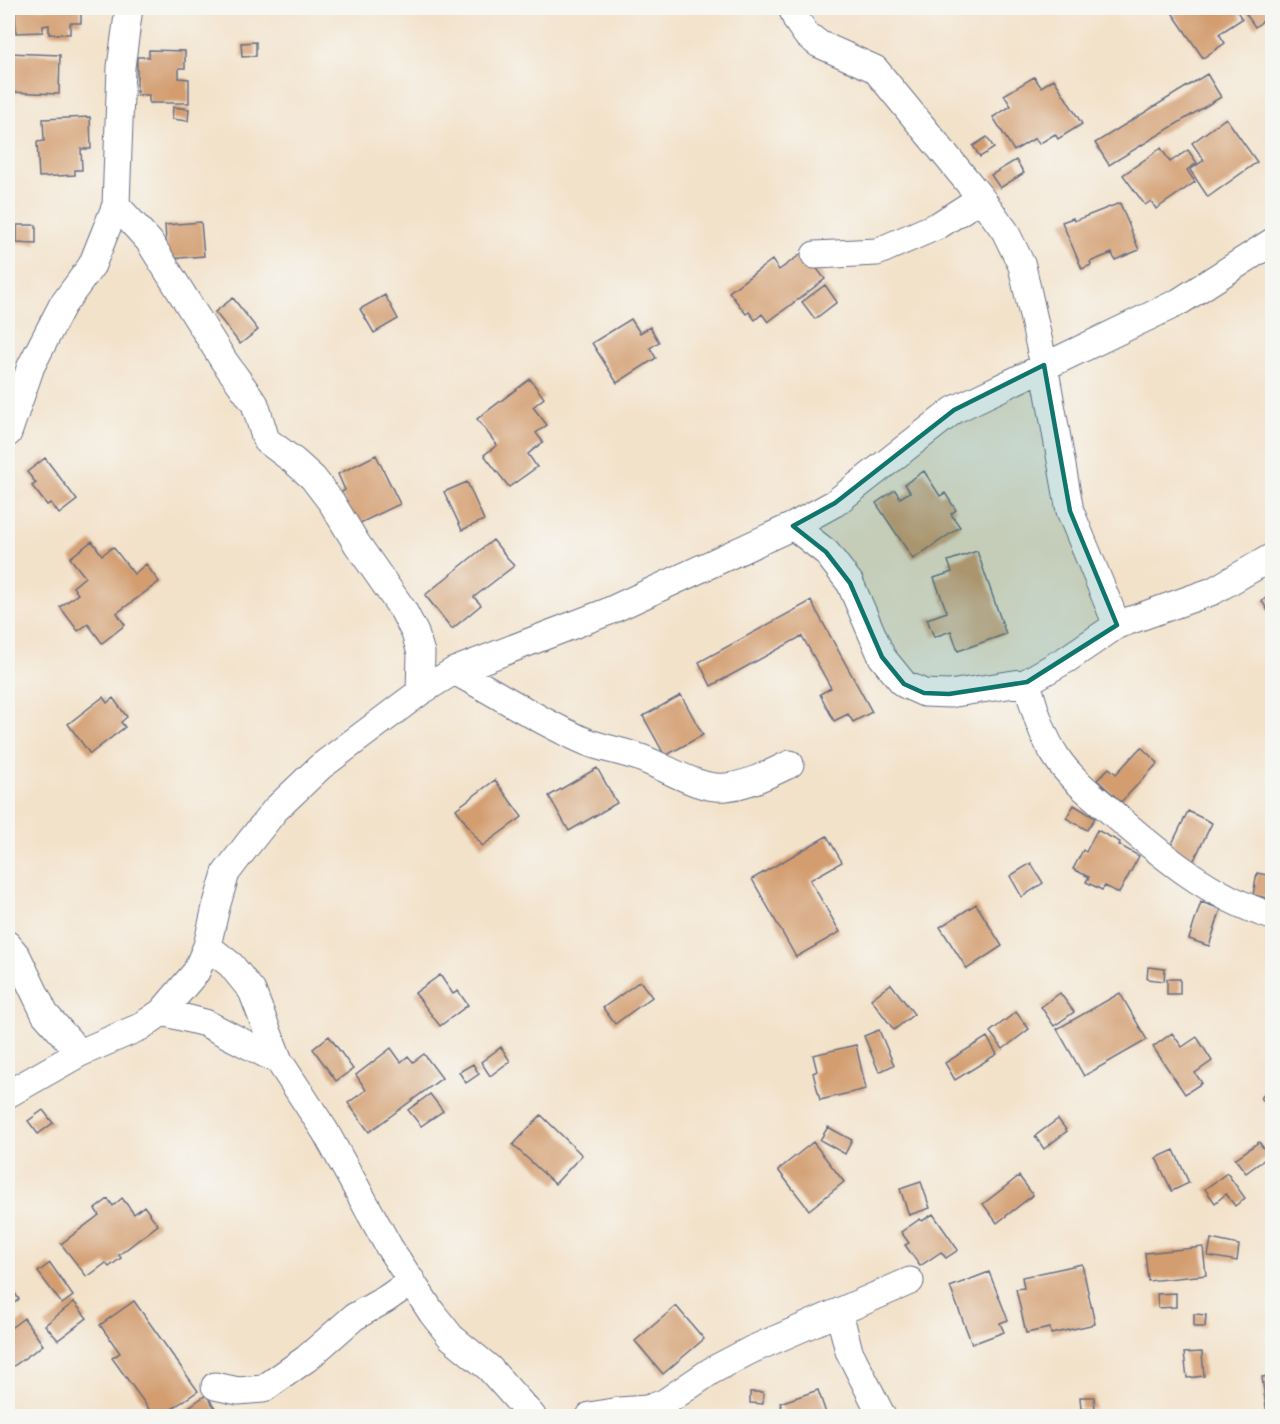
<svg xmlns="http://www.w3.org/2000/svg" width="1280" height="1424" viewBox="0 0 1280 1424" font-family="Mynerve,sans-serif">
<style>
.building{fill:#d39d6f}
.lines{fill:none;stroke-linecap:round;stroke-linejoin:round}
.street-casing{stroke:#676e84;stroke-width:29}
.street{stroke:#fff;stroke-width:27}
.marked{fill:#0f766e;fill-opacity:0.2;stroke:#0f766e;stroke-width:4.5;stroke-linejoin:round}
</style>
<rect width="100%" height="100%" fill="#f6f6f2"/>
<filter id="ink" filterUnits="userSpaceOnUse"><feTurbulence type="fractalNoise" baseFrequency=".0167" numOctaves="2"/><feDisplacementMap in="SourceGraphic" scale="12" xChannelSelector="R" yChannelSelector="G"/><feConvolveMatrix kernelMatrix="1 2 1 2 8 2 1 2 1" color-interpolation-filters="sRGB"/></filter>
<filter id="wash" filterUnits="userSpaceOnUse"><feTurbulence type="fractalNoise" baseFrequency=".008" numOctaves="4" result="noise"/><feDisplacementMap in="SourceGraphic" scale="24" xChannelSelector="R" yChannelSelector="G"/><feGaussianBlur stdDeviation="1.35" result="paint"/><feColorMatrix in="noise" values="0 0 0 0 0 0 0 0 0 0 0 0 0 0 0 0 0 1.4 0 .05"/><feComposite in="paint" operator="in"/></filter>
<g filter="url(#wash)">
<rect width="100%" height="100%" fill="#f3e2ca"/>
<g id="blocks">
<!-- building -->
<path class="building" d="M 15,8 L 81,8 L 81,23 L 70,23 L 70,34 L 49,34 L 49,25 L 43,26 L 43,32 L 16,33 Z
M 1177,8 L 1235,8 L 1242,19 L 1219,34 L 1225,43 L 1203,58 L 1171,11 Z
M 1242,8 L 1272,8 L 1272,14 L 1255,27 Z
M 256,42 L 256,56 L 242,57 L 241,43 Z
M 149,50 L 185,51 L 185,68 L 179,68 L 179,78 L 189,79 L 189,103 L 149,103 L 149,95 L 137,95 L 137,57 L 149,57 Z
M 8,53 L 60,55 L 59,94 L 8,92 Z
M 1207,74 L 1221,97 L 1109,165 L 1095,143 Z
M 1034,77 L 1041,87 L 1054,79 L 1082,124 L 1058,139 L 1055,134 L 1039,144 L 1035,138 L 1014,151 L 993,117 L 1011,106 L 1004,95 Z
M 173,107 L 189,109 L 188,121 L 172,119 Z
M 90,117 L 91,149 L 81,149 L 82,170 L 75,170 L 75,175 L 39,177 L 37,142 L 44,141 L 43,119 Z
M 1226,118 L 1257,162 L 1208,197 L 1190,170 L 1204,160 L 1192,143 Z
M 987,137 L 994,148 L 980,157 L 973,146 Z
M 1161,148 L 1170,162 L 1188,150 L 1197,163 L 1187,170 L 1195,182 L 1156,209 L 1151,201 L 1145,205 L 1123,175 Z
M 1016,160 L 1024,173 L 1000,188 L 991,175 Z
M 1120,203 L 1139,250 L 1115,260 L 1112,253 L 1090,262 L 1091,265 L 1082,269 L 1062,222 L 1073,218 L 1074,221 Z
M 201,222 L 204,256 L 167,259 L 165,225 Z
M 17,225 L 36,225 L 36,244 L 17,243 Z
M 804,252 L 825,279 L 768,322 L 762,314 L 755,320 L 749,312 L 746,314 L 729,292 L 772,260 L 779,270 Z
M 825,285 L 837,302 L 815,319 L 802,302 Z
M 385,295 L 398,319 L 374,333 L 360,309 Z
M 233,298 L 258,330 L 240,344 L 215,312 Z
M 631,319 L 640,333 L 650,327 L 659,342 L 650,348 L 656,358 L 617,383 L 592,343 Z
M 530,379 L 544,398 L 533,407 L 547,425 L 536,433 L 543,442 L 528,454 L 537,467 L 509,487 L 484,455 L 497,445 L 477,419 Z
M 376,455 L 400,504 L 356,525 L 340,493 L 345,490 L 338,474 Z
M 45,458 L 77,500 L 59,514 L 51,503 L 47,505 L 32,486 L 36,483 L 27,472 Z
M 924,471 L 940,496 L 945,493 L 956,510 L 951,514 L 960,527 L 913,559 L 876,503 L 895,490 L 900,498 L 910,492 L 905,484 Z
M 467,482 L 484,520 L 462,530 L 444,492 Z
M 493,540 L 514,566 L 474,597 L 481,605 L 452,629 L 425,595 Z
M 92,541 L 102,555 L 113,547 L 134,574 L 146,564 L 159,582 L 117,613 L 125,625 L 102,643 L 88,624 L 78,631 L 60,607 L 78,594 L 73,587 L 85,577 L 70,558 Z
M 977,551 L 1006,634 L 958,651 L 951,631 L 934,637 L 927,619 L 947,612 L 934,578 L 952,572 L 948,561 Z
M 1272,594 L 1272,618 L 1262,601 Z
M 811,601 L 872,712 L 853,722 L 848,714 L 834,721 L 820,694 L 831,688 L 802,636 L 711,686 L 699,662 Z
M 681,695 L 703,735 L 665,756 L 643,716 Z
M 103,697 L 107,703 L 113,698 L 127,717 L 121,722 L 125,727 L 90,754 L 68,724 Z
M 1141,747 L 1158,763 L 1121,802 L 1097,780 L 1109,768 L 1116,774 Z
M 597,768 L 617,803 L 569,831 L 549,796 Z
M 495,780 L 522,817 L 482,846 L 456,809 Z
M 1074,805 L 1095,818 L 1087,830 L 1066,818 Z
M 1188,811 L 1212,823 L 1193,862 L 1169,850 Z
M 1097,830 L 1120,842 L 1119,845 L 1139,856 L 1119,893 L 1105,886 L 1102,890 L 1086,882 L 1089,877 L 1073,869 L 1083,850 L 1086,852 Z
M 827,836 L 842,862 L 810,880 L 840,932 L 796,957 L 752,879 Z
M 1031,863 L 1043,883 L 1022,897 L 1010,876 Z
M 1257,873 L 1272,876 L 1272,899 L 1253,895 Z
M 1201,902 L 1221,909 L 1209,946 L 1189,939 Z
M 976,904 L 1002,946 L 967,969 L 940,927 Z
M 1148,967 L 1165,969 L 1164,981 L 1147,979 Z
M 440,975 L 453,994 L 458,991 L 468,1005 L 440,1026 L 415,993 Z
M 1167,979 L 1180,979 L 1180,994 L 1167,994 Z
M 640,981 L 652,997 L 615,1024 L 603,1008 Z
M 891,984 L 914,1014 L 894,1030 L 871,999 Z
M 1060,993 L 1074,1012 L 1054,1026 L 1041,1007 Z
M 1120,993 L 1147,1040 L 1084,1076 L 1057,1029 Z
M 1016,1012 L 1029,1029 L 1003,1049 L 990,1032 Z
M 879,1030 L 894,1065 L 879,1072 L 864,1036 Z
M 1172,1033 L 1182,1047 L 1197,1037 L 1212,1061 L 1195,1073 L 1202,1083 L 1185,1094 L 1153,1047 Z
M 329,1036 L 353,1069 L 336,1081 L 313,1049 Z
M 987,1037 L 997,1054 L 955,1080 L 945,1063 Z
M 856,1045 L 866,1089 L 820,1100 L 813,1073 L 817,1071 L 813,1055 Z
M 501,1047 L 510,1061 L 490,1076 L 481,1062 Z
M 391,1048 L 401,1062 L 408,1056 L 413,1062 L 424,1054 L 442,1078 L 369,1132 L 348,1103 L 366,1090 L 356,1075 Z
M 473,1064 L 479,1074 L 466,1083 L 459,1072 Z
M 1272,1085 L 1272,1109 L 1261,1098 Z
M 430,1094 L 443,1111 L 421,1126 L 408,1110 Z
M 43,1110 L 53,1123 L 38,1134 L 28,1121 Z
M 541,1115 L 582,1155 L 555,1184 L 513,1145 Z
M 1058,1119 L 1067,1131 L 1044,1149 L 1035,1136 Z
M 828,1127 L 852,1140 L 845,1154 L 820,1140 Z
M 813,1142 L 844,1182 L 809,1210 L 778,1170 Z
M 1259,1142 L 1269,1156 L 1246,1173 L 1235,1159 Z
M 1174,1150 L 1189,1183 L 1172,1191 L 1156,1158 Z
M 1227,1173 L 1245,1198 L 1235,1206 L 1226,1194 L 1215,1203 L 1205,1189 Z
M 1019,1176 L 1033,1195 L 997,1223 L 983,1204 Z
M 921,1182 L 930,1208 L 909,1215 L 900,1189 Z
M 122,1198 L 134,1214 L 144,1206 L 158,1225 L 119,1255 L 121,1258 L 109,1267 L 106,1263 L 87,1277 L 61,1244 L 99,1215 L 95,1209 L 108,1199 L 113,1206 Z
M 933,1214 L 958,1250 L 946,1258 L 941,1252 L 920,1266 L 905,1245 L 909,1243 L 901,1232 L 920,1219 L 922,1221 Z
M 1211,1239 L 1239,1245 L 1237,1261 L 1208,1256 Z
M 1203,1247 L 1206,1275 L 1148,1281 L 1145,1253 Z
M 50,1263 L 73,1296 L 62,1304 L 38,1272 Z
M 1082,1264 L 1095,1324 L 1051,1334 L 1050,1328 L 1026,1333 L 1016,1289 L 1024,1288 L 1022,1277 Z
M 989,1272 L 1008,1320 L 1000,1323 L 1004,1332 L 972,1344 L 950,1287 Z
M 8,1284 L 19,1299 L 8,1308 Z
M 1176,1293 L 1176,1307 L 1158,1308 L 1157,1294 Z
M 134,1301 L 198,1391 L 161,1416 L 154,1416 L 112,1358 L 120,1353 L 100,1325 Z
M 74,1302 L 87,1318 L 58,1340 L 45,1325 Z
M 676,1306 L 704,1339 L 663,1374 L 635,1341 Z
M 1194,1314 L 1206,1315 L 1205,1327 L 1194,1327 Z
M 24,1318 L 43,1345 L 8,1370 L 8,1330 Z
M 1202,1352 L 1204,1376 L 1187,1378 L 1184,1353 Z
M 1272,1376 L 1272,1414 L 1267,1415 L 1262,1377 Z
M 818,1390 L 827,1416 L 785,1416 L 780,1403 Z
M 750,1392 L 763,1392 L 763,1404 L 750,1403 Z
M 206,1395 L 221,1416 L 176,1416 Z
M 1080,1397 L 1094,1397 L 1095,1409 L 1081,1409 Z"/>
</g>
</g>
<g filter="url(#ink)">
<use href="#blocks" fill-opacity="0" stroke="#676e84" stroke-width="1.5"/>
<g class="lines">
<!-- street casing -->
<g class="street-casing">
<path id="street" d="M 792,8 L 797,21 L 806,34 L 819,44 L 875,69 L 981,198 L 1005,231 L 1022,266 L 1044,365 L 1070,511 L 1117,625
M 116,205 L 149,241 L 224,361 L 255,404 L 266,440 L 294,461 L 313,478 L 332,503 L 357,544 L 403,610 L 415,633 L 421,653 L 420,692
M 815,255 L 877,252 L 939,225 L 981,198
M 8,433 L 31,366 L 62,306 L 92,265 L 116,205 L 121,67 L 129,8
M 793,526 L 826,552 L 850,583 L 882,657 L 904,684 L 924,693 L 949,694 L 1027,682 L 1067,659 L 1117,625 L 1213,591 L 1272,557
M 454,671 C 499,694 541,723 587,742 C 607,750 629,752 648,761 C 670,770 701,790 726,787 C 748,785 769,774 790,764
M 1027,682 C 1034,708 1042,736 1057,758 C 1070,778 1091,794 1109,810 C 1157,852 1210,897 1272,916
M 8,945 L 17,956 L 45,1014 L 80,1053
M 207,946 L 231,965 L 252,991 L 279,1061 L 325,1131 L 389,1247 L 432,1313 L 451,1337 L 489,1368 L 532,1416
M 162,1012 L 205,1023 L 279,1061
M 8,1094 L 80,1053 L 140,1027 L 162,1012 L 196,972 L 207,946 L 216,907 L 226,873 L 248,844 L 275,810 L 320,767 L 420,692 L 454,671 L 607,612 L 793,526 L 835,503 L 954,410 L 1179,302 L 1272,242
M 839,1312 L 849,1351 L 882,1416
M 215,1386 L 238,1391 L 263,1389 L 306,1359 L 354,1317 L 386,1299 L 412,1281
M 590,1416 L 619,1411 L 647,1409 L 664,1403 L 711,1371 L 751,1350 L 910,1281"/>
</g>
<!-- street -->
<use href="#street" class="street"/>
</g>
</g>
<!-- marked area -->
<path class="marked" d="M 1044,365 L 1070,511 L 1117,625 L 1027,682 L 949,694 L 924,693 L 904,684 L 882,657 L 850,583 L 826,552 L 793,526 L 835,503 L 954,410 Z"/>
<!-- margin -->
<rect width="1280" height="1424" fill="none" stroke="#f6f6f2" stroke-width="30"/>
</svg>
